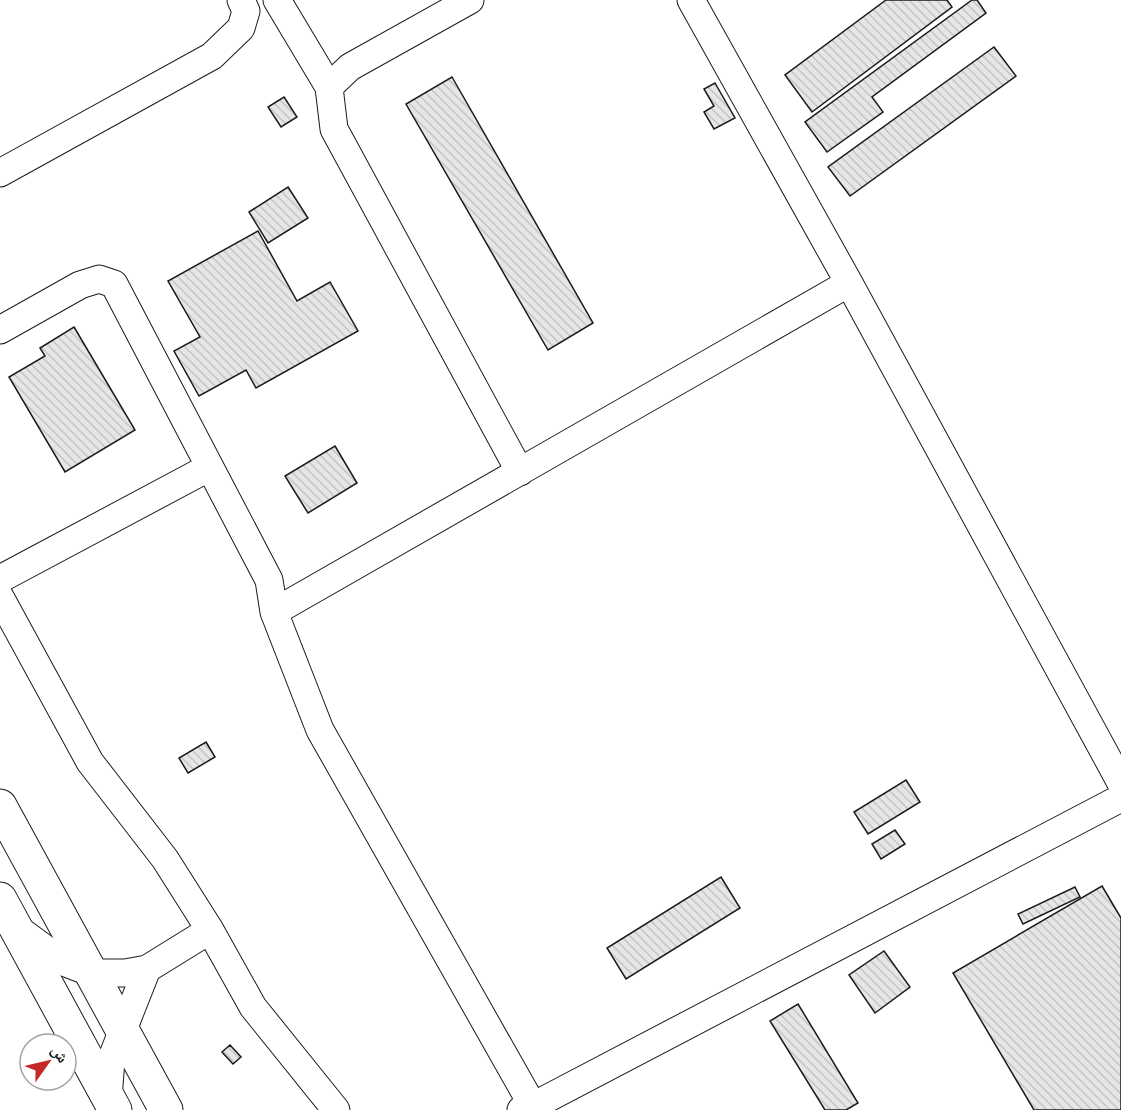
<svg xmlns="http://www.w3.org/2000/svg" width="1121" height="1110" viewBox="0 0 1121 1110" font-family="'Open Sans','Noto Naskh Arabic',sans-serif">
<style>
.building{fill:url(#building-back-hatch);stroke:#1a1a1a;stroke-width:1.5}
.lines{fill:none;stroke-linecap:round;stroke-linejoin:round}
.minor-casing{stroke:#1a1a1a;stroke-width:29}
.major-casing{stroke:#1a1a1a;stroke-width:35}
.minor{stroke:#fff;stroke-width:27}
.major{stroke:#fff;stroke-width:33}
</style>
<defs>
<pattern id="building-back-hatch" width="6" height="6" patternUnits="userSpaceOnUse" patternTransform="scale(1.5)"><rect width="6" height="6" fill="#e6e6e6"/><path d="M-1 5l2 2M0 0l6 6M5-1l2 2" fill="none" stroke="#c5c5c5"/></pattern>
</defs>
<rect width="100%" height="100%" fill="#fff"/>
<!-- building -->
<path class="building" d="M 886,0 L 947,0 L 952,7 L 812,112 L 785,75 Z
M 972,0 L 977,0 L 986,13 L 872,97 L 883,112 L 827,152 L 805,122 Z
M 994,47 L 1016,76 L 850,196 L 828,167 Z
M 452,77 L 593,323 L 548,350 L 406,104 Z
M 715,83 L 735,118 L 714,129 L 704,112 L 714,106 L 704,89 Z
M 284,97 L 297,117 L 281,127 L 268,107 Z
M 288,187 L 308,218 L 268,243 L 249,212 Z
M 258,231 L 297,301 L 330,282 L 358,331 L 256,388 L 246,370 L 199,396 L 174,351 L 200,337 L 168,281 Z
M 74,327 L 135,430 L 65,472 L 9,377 L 45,356 L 40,348 Z
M 335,446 L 357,483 L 308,513 L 285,476 Z
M 206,742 L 215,757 L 188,773 L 179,758 Z
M 906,780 L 920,802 L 868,834 L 854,812 Z
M 895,830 L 905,844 L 881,859 L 872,844 Z
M 721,877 L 740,908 L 626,979 L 607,948 Z
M 1102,886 L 1121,918 L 1121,1110 L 1034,1110 L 953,973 Z
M 1075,887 L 1080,897 L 1023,924 L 1018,914 Z
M 884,951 L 910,987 L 875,1013 L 849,975 Z
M 798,1004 L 858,1103 L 846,1110 L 825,1110 L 770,1021 Z
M 230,1045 L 241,1057 L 233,1064 L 222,1052 Z"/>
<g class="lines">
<!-- minor casing -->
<g class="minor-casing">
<path id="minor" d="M 277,0 L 329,87
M 470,0 L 350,67 L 329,87 L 334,129 L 520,472
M 691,0 L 849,283 L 1121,783
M 0,173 L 212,56 L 241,28 L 246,11 L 241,0
M 0,330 L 80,285 L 99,279 L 114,284 L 269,580 L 274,612 L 320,730 L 535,1110
M 0,579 L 210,467
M 0,597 L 90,762 L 165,859 L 210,930 L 253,1007 L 336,1110
M 274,612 L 849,283
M 18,929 L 63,962 L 92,973 L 125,973 L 147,969 L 210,930
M 108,1098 L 111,1060 L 147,969
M 521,1110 L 533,1106 L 1121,798"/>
</g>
<!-- major casing -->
<g class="major-casing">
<path id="major" d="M 0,806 L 166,1110
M 0,899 L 115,1110"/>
</g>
<!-- minor -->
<use href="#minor" class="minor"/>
<!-- major -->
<use href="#major" class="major"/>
</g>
<!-- north arrow -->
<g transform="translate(48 1062) rotate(56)"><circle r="28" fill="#ffffff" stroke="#a3a3a3" stroke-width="1.5"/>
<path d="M0-4.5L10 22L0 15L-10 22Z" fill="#c62828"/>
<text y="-9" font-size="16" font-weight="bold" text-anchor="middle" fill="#1a1a1a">ش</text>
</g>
</svg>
